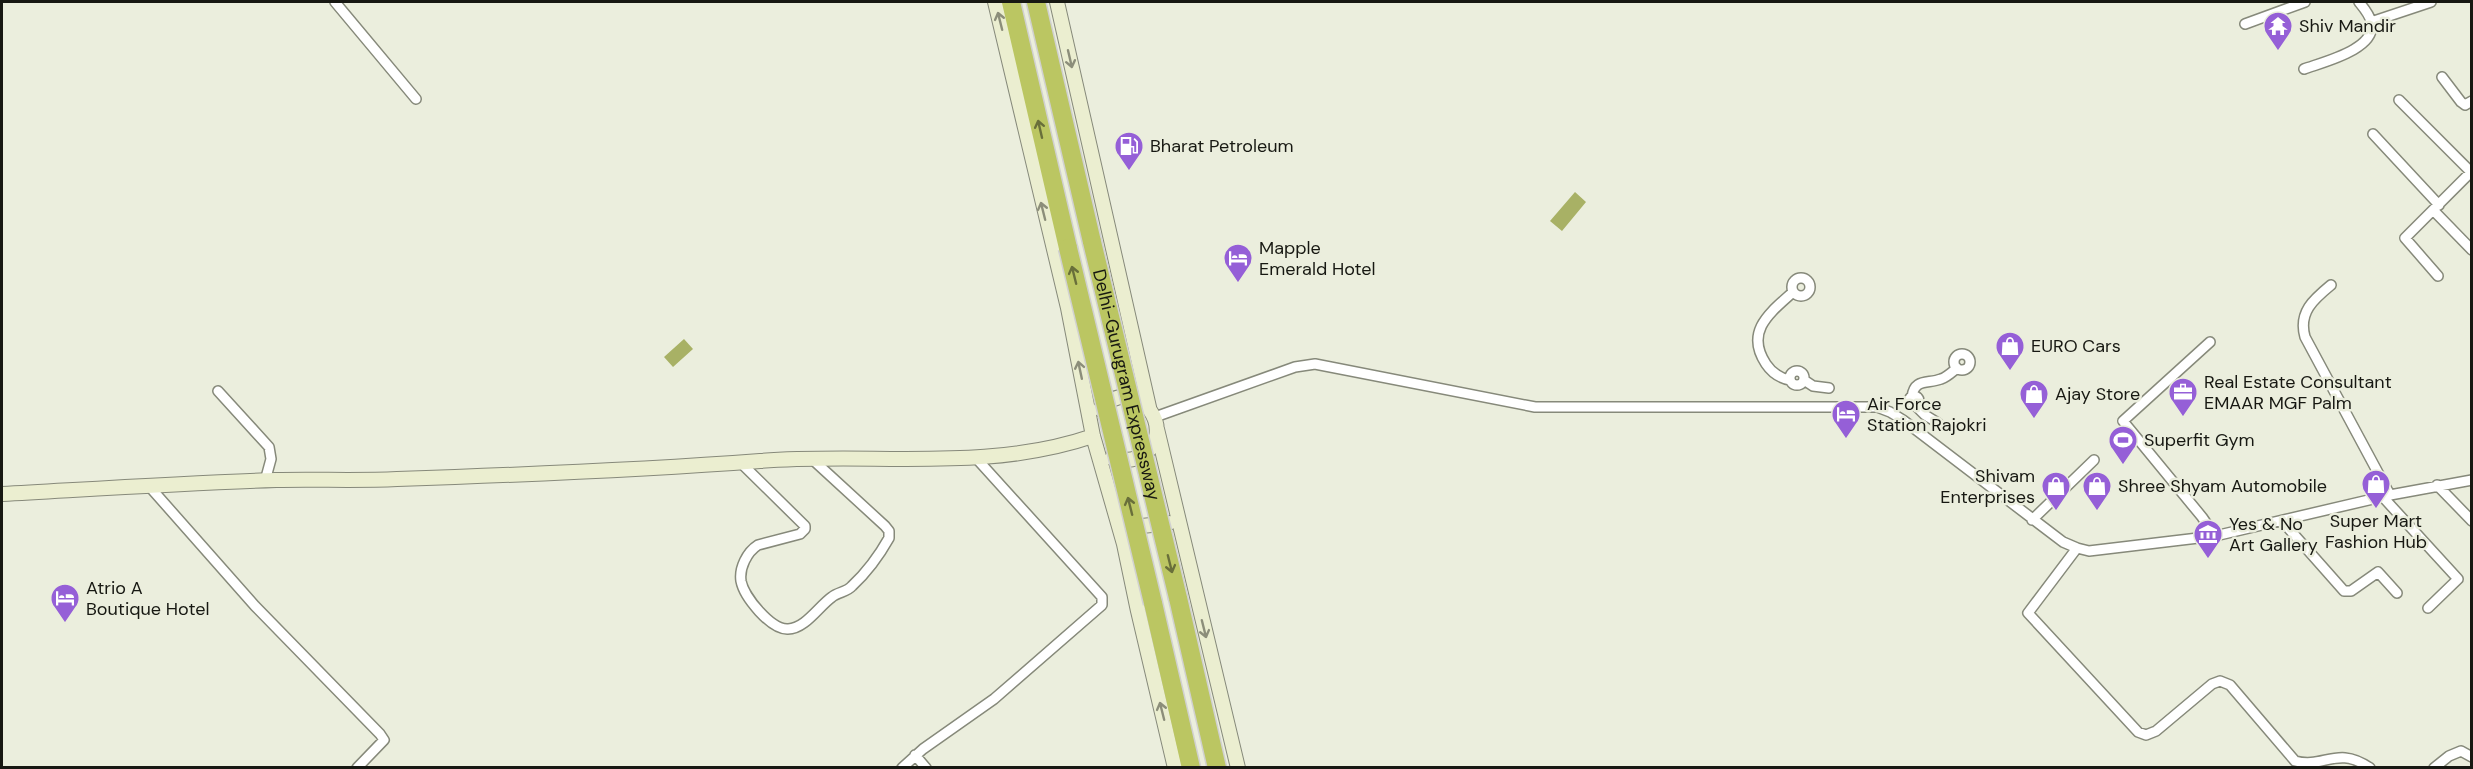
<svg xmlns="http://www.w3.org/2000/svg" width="2473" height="769" viewBox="0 0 2473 769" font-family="'DM Sans',sans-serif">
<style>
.water{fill:#a8b165}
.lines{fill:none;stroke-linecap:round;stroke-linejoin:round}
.minor-casing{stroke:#86897a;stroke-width:12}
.secondary-casing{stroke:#86897a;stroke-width:16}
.motorway-casing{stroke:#d1d1d0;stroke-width:21}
.minor{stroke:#fff;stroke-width:9}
.secondary{stroke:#ebeed0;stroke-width:14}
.motorway{stroke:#bbc662;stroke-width:18}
.motorway-bridge-casing{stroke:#d1d1d0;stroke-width:21;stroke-linecap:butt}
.motorway-bridge{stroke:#bbc662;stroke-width:18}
.oneway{stroke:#8c8e7a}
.oneway2{stroke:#696f3a}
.labels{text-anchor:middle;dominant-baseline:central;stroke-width:5;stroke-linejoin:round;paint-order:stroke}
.poi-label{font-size:18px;fill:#171812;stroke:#ebeedd;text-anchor:start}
.street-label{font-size:18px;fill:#171812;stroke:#ebeedd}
</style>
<rect width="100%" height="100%" fill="#ebeedd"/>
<!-- water -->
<path class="water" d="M 1575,192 L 1586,202 L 1562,231 L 1550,221 Z
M 684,339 L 693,349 L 673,367 L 664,357 Z"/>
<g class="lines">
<!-- minor casing -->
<g class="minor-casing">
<path id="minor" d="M 335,2 L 416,99
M 2371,22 L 2431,2
M 2245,24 L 2305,2
M 2304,69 C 2323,62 2378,49 2371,22 C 2370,15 2363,7 2359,2
M 2442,77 L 2461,102 L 2465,105 L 2472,101
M 2399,100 L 2471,172
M 2373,134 L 2439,205
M 2434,211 L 2472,250
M 2438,276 L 2405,238 L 2472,171
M1792 287a9 9 0 1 1 18 0a9 9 0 1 1-18 0Z
M 2331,285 C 2314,299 2298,312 2305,337 L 2390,495
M 2210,342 L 2123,421 L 2202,517 L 2215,536
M1954 362a8 8 0 1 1 16 0a8 8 0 1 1-16 0Z
M1790 378a7 7 0 1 1 14 0a7 7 0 1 1-14 0Z
M 1790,380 C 1779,378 1772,373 1766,364 C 1744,331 1771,312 1793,292
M 1804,380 L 1813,386 L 1829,388
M 218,391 L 269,447 L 271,459 L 265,481
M1909 401a5 5 0 1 1 10 0a5 5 0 1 1-10 0Z
M 1912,397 C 1914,378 1928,384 1941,379 C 1947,377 1952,372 1957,368
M 1916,406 L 1925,415 L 1938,423
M 1155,417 L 1295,367 L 1315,364 L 1535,407 L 1877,407 L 1890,412 L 1903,420 L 2063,542 L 2077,548 L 2089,551 L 2215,536 L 2390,495 L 2472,480
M 741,463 L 805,526 L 805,529 L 800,534 L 758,545 C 747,552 739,568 741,581 C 744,597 771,630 788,629 C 805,629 819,606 832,597 C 838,592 847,592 852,586 C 866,573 880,554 889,538 L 889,531 L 885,526 L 812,459
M 2437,485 L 2472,521
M 149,486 L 255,606 L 380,734 L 384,740 L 357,768
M 2382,496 L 2458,579 L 2428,608
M 2032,520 L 2094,460
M 2282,521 L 2344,591 L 2351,591 L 2378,572 L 2397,593
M 2077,548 L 2028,613 L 2138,732 L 2146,735 L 2156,731 L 2212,684 L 2220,681 L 2230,685 L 2295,761 C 2324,769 2337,745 2370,768
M 915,755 L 926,768
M 902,768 L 923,749 L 994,699 L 1102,605 L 1102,597 L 976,458
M 2434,768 L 2449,756 L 2461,751 L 2472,757"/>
</g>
<!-- secondary casing -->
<g class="secondary-casing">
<path id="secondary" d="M 995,2 L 1068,308 L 1093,436 L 1124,544 L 1138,611 L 1175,768
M 1057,2 L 1149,407
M 1100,409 C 1138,369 1182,436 1139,457 C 1130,461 1121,461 1112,458
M 1157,429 L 1238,768
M 2,494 C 93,489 185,483 276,480 C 317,479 357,481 397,479 C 518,475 640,470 760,461 C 871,452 985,473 1093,436
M 1128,534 L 1142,526 L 1169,523"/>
</g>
<!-- motorway casing -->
<g class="motorway-casing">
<path id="motorway" d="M 1011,2 L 1068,248
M 1036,2 L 1092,242
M 1178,598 L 1217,768
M 1153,603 L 1191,768"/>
</g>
<!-- minor -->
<use href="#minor" class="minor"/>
<!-- secondary -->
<use href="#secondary" class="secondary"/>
<!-- motorway -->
<use href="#motorway" class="motorway"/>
<!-- motorway-bridge casing -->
<g class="motorway-bridge-casing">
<g id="motorway-bridge">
<path id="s1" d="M 1092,242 L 1178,598"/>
<path d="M 1068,248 L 1153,603"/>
</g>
</g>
<!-- motorway-bridge -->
<use href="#motorway-bridge" class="motorway-bridge"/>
</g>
<!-- one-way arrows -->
<defs><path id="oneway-shaft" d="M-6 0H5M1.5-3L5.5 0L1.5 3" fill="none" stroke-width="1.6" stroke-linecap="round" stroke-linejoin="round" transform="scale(1.5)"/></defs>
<g class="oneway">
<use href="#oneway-shaft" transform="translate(1000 21) rotate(-104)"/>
<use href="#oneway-shaft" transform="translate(1070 59) rotate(77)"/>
<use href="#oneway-shaft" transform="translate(1043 211) rotate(-104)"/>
<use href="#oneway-shaft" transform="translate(1080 370) rotate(-102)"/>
<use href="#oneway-shaft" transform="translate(1204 629) rotate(76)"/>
<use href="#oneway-shaft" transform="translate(1162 711) rotate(-104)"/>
</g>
<g class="oneway2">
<use href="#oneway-shaft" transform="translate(1040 129) rotate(-103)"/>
<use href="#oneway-shaft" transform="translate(1074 275) rotate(-104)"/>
<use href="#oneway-shaft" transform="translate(1130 506) rotate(-104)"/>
<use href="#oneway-shaft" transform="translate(1170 564) rotate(76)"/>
</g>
<!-- icons -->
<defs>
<g id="temple-pin" transform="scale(1.5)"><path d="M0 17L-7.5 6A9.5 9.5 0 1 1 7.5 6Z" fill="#955fd7" stroke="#ebeedd"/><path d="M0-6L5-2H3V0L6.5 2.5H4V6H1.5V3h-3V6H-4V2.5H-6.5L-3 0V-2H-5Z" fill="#fff"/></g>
<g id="fuel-pin" transform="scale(1.5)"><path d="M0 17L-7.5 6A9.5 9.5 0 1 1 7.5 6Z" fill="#955fd7" stroke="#ebeedd"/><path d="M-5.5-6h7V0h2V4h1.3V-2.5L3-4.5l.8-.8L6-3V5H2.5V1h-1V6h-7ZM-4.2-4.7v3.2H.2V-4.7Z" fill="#fff"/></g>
<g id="hotel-pin" transform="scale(1.5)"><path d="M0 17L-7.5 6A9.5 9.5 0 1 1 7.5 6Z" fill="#955fd7" stroke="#ebeedd"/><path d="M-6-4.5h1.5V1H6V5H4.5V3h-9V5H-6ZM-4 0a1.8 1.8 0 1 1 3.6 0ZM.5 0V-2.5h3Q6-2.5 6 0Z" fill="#fff"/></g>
<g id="shop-pin" transform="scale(1.5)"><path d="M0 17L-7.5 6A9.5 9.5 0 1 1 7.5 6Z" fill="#955fd7" stroke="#ebeedd"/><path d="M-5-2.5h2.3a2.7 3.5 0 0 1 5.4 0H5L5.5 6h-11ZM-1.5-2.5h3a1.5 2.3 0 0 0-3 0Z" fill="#fff"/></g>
<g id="office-pin" transform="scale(1.5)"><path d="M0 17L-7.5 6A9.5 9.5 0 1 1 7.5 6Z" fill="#955fd7" stroke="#ebeedd"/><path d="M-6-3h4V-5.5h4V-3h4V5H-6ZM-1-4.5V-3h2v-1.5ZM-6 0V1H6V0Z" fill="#fff"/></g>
<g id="stadium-pin" transform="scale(1.5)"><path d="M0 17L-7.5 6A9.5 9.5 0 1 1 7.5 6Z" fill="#955fd7" stroke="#ebeedd"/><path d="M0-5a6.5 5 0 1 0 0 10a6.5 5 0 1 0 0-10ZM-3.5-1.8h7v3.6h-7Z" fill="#fff"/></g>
<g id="museum-pin" transform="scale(1.5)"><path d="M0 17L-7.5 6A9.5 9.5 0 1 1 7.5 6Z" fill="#955fd7" stroke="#ebeedd"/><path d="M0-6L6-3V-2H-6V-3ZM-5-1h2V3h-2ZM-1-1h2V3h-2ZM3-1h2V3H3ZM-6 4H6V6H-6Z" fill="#fff"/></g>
</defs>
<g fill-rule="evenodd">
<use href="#temple-pin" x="2278" y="26"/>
<use href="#fuel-pin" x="1129" y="146"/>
<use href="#hotel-pin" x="1238" y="258"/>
<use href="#shop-pin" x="2010" y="346"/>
<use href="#office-pin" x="2183" y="392"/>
<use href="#shop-pin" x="2034" y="394"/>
<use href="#hotel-pin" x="1846" y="414"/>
<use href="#stadium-pin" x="2123" y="440"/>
<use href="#shop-pin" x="2376" y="484"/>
<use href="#shop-pin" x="2056" y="486"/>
<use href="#shop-pin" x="2097" y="486"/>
<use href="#museum-pin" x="2208" y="534"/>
<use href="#hotel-pin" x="65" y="598"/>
</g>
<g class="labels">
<!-- poi labels -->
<g class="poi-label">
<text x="2299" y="26">Shiv Mandir</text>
<text x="1150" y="146">Bharat Petroleum</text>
<text x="1259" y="248">Mapple<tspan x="1259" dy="21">Emerald Hotel</tspan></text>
<text x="2031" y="346">EURO Cars</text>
<text x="2204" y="382">Real Estate Consultant<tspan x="2204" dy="21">EMAAR MGF Palm</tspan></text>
<text x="2055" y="394">Ajay Store</text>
<text x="1867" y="404">Air Force<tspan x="1867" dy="21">Station Rajokri</tspan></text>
<text x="2144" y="440">Superfit Gym</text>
<text x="2035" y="476" text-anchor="end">Shivam<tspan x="2035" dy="21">Enterprises</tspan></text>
<text x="2118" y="486">Shree Shyam Automobile</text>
<text x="2376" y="521" text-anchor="middle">Super Mart<tspan x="2376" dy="21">Fashion Hub</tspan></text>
<text x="2229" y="524">Yes &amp; No<tspan x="2229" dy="21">Art Gallery</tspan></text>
<text x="86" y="588">Atrio A<tspan x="86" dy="21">Boutique Hotel</tspan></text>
</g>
<!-- street labels -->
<g class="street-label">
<text stroke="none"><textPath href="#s1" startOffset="147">Delhi-Gurugram Expressway</textPath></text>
</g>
</g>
<!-- border -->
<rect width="2473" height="769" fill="none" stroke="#171812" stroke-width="6"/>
</svg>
